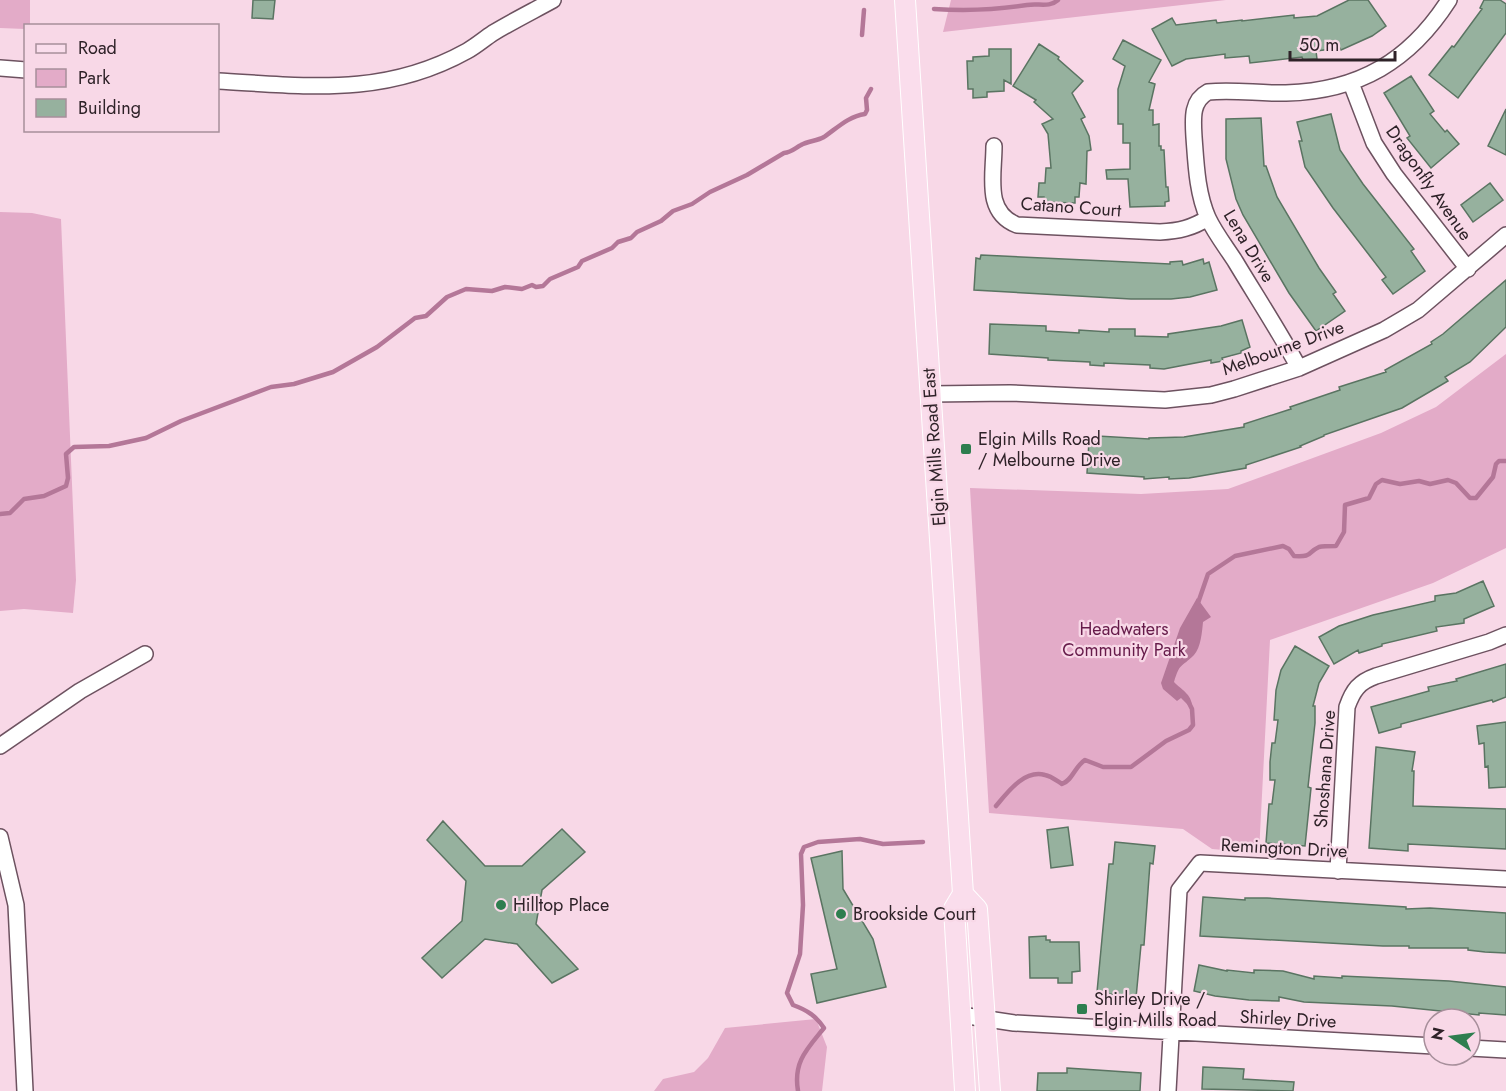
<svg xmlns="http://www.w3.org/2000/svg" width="1506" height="1091" viewBox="0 0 1506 1091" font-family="Jost,sans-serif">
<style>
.green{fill:#e3abc8}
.water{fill:#b47798}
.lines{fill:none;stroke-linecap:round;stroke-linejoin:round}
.stream{stroke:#b47798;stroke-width:4.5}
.building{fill:#96b19e;stroke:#5a7462;stroke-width:1.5}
.minor-casing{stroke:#6d5260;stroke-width:18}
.major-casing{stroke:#fff;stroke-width:22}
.minor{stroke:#fff;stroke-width:15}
.major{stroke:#faddec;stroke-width:20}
.poi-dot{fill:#2e7e4f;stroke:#f8d8e7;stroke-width:2}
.labels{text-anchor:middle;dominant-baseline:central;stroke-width:4.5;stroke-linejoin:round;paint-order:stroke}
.street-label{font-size:18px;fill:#2e2228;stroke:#f8d8e7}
.poi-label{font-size:18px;fill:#2e2228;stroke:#f8d8e7;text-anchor:start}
.park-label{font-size:18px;fill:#661b4a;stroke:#f8d8e7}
</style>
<rect width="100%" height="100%" fill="#f8d8e7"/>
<!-- green -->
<path class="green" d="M 0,0 L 30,0 L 30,25 L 26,26 L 25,29 L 0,28 Z
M 951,0 L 1226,0 L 943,32 Z
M 0,212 L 32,213 L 61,219 L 76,580 L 73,613 L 24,609 L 0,611 Z
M 1506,354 L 1506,548 L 1433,583 L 1270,640 L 1259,853 L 1212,849 L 1183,829 L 989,813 L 970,488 L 1141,494 L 1228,489 L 1381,433 L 1436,407 Z
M 816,1019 L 827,1047 L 822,1091 L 654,1091 L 663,1079 L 694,1072 L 708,1058 L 725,1028 Z"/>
<!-- water -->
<path class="water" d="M 1197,598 L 1211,617 L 1203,622 C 1202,632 1201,647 1194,655 C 1181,668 1180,662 1174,682 C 1183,691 1193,695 1192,709 L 1181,698 L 1177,701 L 1163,689 L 1161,683 L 1180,628 Z"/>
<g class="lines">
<!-- stream -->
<path class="stream" d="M 934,9 C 966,11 996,10 1027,5 C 1039,3 1049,8 1058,0
M 862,35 L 864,10
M 0,514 L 10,513 L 24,499 L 44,496 L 66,486 L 68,478 L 66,454 L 74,447 L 109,446 L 146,438 L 181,421 L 271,387 L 294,384 L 333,372 L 377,347 L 415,318 L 426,316 L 447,297 L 466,289 L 492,291 L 505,287 L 522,289 L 532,285 L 536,287 L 543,286 L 550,279 L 578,267 L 582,261 L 612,248 L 618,242 L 631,238 L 637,232 L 661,221 L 673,211 L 692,204 L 710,192 L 747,175 L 784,153 C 792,152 795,148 801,145 C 808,141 817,141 824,137 C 837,128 849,116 865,114 L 867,110 L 866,98 L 871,89
M 1198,603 L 1208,574 L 1235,556 L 1283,546 L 1289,549 L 1294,556 C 1314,557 1306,553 1319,547 C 1323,546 1331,546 1336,546 L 1344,532 L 1345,505 L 1369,498 L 1376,484 L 1382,480 L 1400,484 L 1419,481 L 1430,484 L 1448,480 L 1456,483 L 1470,498 L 1476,498 L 1493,477 L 1496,464 L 1499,461 L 1506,461
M 996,806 C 1007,793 1024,769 1045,775 C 1051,776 1057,781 1062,784 C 1073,780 1075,766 1085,760 L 1103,767 L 1131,767 L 1166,741 L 1189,730 L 1193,725 L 1192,709 L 1189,703
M 798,1091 C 793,1062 807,1049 824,1028 C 816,1016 807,1010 793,1005 L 787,993 L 800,954 L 803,905 L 801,854 L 804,847 L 818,842 L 860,839 L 883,844 L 923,842"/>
</g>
<!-- building -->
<path class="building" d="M 253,0 L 275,0 L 273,19 L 252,18 Z
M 1349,0 L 1368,0 L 1386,26 L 1372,36 L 1341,50 L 1340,48 L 1316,51 L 1317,59 L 1303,60 L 1302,57 L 1250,63 L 1249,56 L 1225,58 L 1225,54 L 1186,59 L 1172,66 L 1152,29 L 1172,18 L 1176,25 L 1216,20 L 1217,23 L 1242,20 L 1242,21 L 1294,15 L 1294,18 L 1317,16 Z
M 1484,0 L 1500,0 L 1506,4 L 1506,33 L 1458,98 L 1429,75 L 1452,46 L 1454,47 L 1482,9 L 1480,8 Z
M 1123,40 L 1161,60 L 1149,82 L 1155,84 L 1149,110 L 1153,110 L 1153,125 L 1159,124 L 1159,146 L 1161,146 L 1161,150 L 1164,150 L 1166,187 L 1168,187 L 1169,201 L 1165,202 L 1165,206 L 1130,207 L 1128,179 L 1107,179 L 1106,170 L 1130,169 L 1130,143 L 1123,143 L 1123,124 L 1118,124 L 1118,89 L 1125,66 L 1113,59 Z
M 1039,44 L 1059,57 L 1058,59 L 1083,81 L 1072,93 L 1085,117 L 1081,119 L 1089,136 L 1091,150 L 1087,151 L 1086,184 L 1080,183 L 1079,197 L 1075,197 L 1075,203 L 1044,202 L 1044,197 L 1038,197 L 1039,183 L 1045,183 L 1046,168 L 1051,168 L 1048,134 L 1042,124 L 1053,119 L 1034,102 L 1036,100 L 1013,86 Z
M 989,49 L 1011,49 L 1011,84 L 1004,80 L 1004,91 L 987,92 L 987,97 L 973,98 L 973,89 L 968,89 L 967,61 L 973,61 L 973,57 L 989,56 Z
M 1411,76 L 1434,111 L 1430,114 L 1445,132 L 1447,130 L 1459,144 L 1431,168 L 1407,138 L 1410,136 L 1384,93 Z
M 1506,109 L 1506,155 L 1488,146 Z
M 1331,114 L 1340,150 L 1363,184 L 1414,249 L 1411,251 L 1425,271 L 1393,294 L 1382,280 L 1386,277 L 1333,208 L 1305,167 L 1299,141 L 1302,141 L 1297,122 Z
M 1261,118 L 1264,166 L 1266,166 L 1277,197 L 1319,268 L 1336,292 L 1333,294 L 1345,311 L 1316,331 L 1289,293 L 1243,215 L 1236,199 L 1226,159 L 1226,119 Z
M 1490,183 L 1503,200 L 1473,222 L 1461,205 Z
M 981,255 L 1170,264 L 1170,262 L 1182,261 L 1183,265 L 1203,259 L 1204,264 L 1209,262 L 1217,290 L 1190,297 L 1171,299 L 1131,299 L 974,290 L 976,258 L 980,259 Z
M 1506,280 L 1506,327 L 1470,362 L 1445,377 L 1448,381 L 1402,408 L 1324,435 L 1324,436 L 1300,446 L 1301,447 L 1246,465 L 1246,468 L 1189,478 L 1169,479 L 1169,477 L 1144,479 L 1144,477 L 1087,473 L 1089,441 L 1098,442 L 1098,436 L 1149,439 L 1149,438 L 1184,437 L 1244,427 L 1244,424 L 1291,409 L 1290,407 L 1340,390 L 1339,387 L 1386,372 L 1385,370 L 1432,344 L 1431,342 L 1443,334 Z
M 1242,320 L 1250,347 L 1241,351 L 1241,353 L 1222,358 L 1223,361 L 1211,363 L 1211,360 L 1164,369 L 1150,368 L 1150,365 L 1104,363 L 1104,366 L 1090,365 L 1090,362 L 1048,360 L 1048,358 L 989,354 L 990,324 L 1046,326 L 1046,331 L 1079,333 L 1079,330 L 1109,332 L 1109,329 L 1135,329 L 1135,336 L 1168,337 L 1168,334 L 1221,326 Z
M 1483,581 L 1494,606 L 1464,619 L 1464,623 L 1436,627 L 1437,631 L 1382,644 L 1382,646 L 1359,653 L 1358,650 L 1334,664 L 1319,637 L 1339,626 L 1373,615 L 1435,601 L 1435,596 L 1456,593 Z
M 1295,646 L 1329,666 L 1319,683 L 1313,706 L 1315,706 L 1315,723 L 1308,787 L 1311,788 L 1305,846 L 1266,843 L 1269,804 L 1272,804 L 1275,780 L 1270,780 L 1270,762 L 1272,743 L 1275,743 L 1278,720 L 1274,720 L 1276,690 L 1281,670 Z
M 1506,664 L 1506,697 L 1493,702 L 1492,700 L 1401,724 L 1401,727 L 1379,733 L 1371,707 L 1429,691 L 1428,687 L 1457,681 L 1456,679 Z
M 1506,722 L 1506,787 L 1489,788 L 1488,766 L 1485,767 L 1484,743 L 1479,744 L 1477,726 Z
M 1376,747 L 1415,752 L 1412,771 L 1414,771 L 1413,806 L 1506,809 L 1506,849 L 1408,844 L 1408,851 L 1369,848 Z
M 443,821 L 485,866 L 522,866 L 562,829 L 585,852 L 542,890 L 536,924 L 578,969 L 552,983 L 517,944 L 485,939 L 442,978 L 422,958 L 462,921 L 466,881 L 427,840 Z
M 1068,827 L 1073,865 L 1051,868 L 1047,830 Z
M 1115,842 L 1155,846 L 1153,864 L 1150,863 L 1144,945 L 1141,945 L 1136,998 L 1097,992 L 1109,864 L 1113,864 Z
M 842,851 L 843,889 L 873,939 L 886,987 L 817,1003 L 811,974 L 837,969 L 811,858 Z
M 1203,897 L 1245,900 L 1245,898 L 1267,898 L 1406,907 L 1406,909 L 1430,908 L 1506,913 L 1506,953 L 1485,952 L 1468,950 L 1468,948 L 1409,948 L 1409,946 L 1383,946 L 1200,936 Z
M 1046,936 L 1046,940 L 1050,940 L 1050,942 L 1079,942 L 1080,971 L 1072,972 L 1072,983 L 1058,983 L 1058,978 L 1030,978 L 1029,937 Z
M 1199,965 L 1227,971 L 1227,970 L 1254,973 L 1254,970 L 1283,971 L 1314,979 L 1314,976 L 1342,978 L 1342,976 L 1449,981 L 1506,987 L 1506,1015 L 1479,1013 L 1479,1015 L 1392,1006 L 1304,1002 L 1279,997 L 1279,1001 L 1249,1000 L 1215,996 L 1194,991 Z
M 1203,1067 L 1244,1069 L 1243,1079 L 1294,1082 L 1293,1091 L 1202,1089 Z
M 1067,1068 L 1141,1073 L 1140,1091 L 1037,1091 L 1038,1073 L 1067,1073 Z"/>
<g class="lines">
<!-- minor casing -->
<g class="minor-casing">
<path id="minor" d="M 0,68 L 26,70
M 218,81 C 308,86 384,97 467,51 C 476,46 484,39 493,33 C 513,21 533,11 553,0
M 1351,83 L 1374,143 L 1394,174 L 1468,269
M 994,146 C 994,176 984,212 1017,225 L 1160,232 C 1179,231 1192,228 1208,218
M 1299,368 C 1279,331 1256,296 1235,261 C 1226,247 1215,233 1208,218 C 1197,193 1196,164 1194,137 C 1193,119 1191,101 1208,92 C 1234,89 1260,94 1286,93 C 1359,91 1410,61 1449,0
M 930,394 L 1010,393 L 1165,400 L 1211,395 L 1234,389 L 1299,368 L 1384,330 L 1418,310 L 1506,235
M 0,746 L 80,691 L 145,654
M 0,837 L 16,905 L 25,1091
M 1338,871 L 1347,707 C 1353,690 1359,682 1376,676 L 1489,642 L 1506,635
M 961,1015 L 1014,1023 L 1434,1046
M 1470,1048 L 1506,1050
M 1168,1091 L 1179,890 L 1200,863 L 1506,879"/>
</g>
<!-- major casing -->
<g class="major-casing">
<path id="major" d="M 905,0 L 963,894 L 954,909 L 965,1091
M 963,894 L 977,909 L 990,1091"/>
</g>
<!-- minor -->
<use href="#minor" class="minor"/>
<!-- major -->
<use href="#major" class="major"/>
</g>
<!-- markers -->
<g class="poi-dot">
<rect x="960" y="443" width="12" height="12" rx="3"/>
<circle cx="501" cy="905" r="6"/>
<circle cx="841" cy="914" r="6"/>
<rect x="1076" y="1003" width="12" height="12" rx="3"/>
</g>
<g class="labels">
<!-- street labels -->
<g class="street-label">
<text transform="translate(1429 183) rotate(55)">Dragonfly Avenue</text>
<text transform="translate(1071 207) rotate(4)">Catano Court</text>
<text transform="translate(1249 246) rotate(59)">Lena Drive</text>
<text transform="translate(1283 348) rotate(-20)">Melbourne Drive</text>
<text transform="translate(934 447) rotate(-94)">Elgin Mills Road East</text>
<text transform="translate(1325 769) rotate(-86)">Shoshana Drive</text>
<text transform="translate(1284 848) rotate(3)">Remington Drive</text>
<text transform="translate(1288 1019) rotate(3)">Shirley Drive</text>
</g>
<!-- poi labels -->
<g class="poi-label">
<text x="978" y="439">Elgin Mills Road<tspan x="978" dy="21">/ Melbourne Drive</tspan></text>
<text x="513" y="905">Hilltop Place</text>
<text x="853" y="914">Brookside Court</text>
<text x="1094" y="999">Shirley Drive /<tspan x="1094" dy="21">Elgin Mills Road</tspan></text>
</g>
<!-- park labels -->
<g class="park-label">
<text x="1124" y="629">Headwaters<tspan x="1124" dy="21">Community Park</tspan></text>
</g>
</g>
<!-- legend -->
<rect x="24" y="24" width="195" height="108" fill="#f8d8e7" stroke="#a78f9b" stroke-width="1.5"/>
<rect x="36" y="44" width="30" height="9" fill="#faddec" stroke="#a78f9b" stroke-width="1.5"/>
<text x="78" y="54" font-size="18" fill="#2e2228">Road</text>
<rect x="36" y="69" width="30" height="18" fill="#e3abc8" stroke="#a78f9b" stroke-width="1.5"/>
<text x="78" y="84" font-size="18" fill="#2e2228">Park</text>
<rect x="36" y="99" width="30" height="18" fill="#96b19e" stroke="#a78f9b" stroke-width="1.5"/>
<text x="78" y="114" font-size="18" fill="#2e2228">Building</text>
<!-- north arrow -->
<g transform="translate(1452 1037) rotate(283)"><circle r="28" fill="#f8d8e7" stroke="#a78f9b" stroke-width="1.5"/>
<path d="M0-4.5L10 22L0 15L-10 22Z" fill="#2e7e4f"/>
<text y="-9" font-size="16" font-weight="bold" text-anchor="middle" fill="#2e2228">N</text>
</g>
<!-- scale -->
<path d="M1290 51v9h105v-9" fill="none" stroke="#2e2228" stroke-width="3"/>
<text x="1299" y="51" font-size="18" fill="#2e2228" stroke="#f8d8e7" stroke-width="4.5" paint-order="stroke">50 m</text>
</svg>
